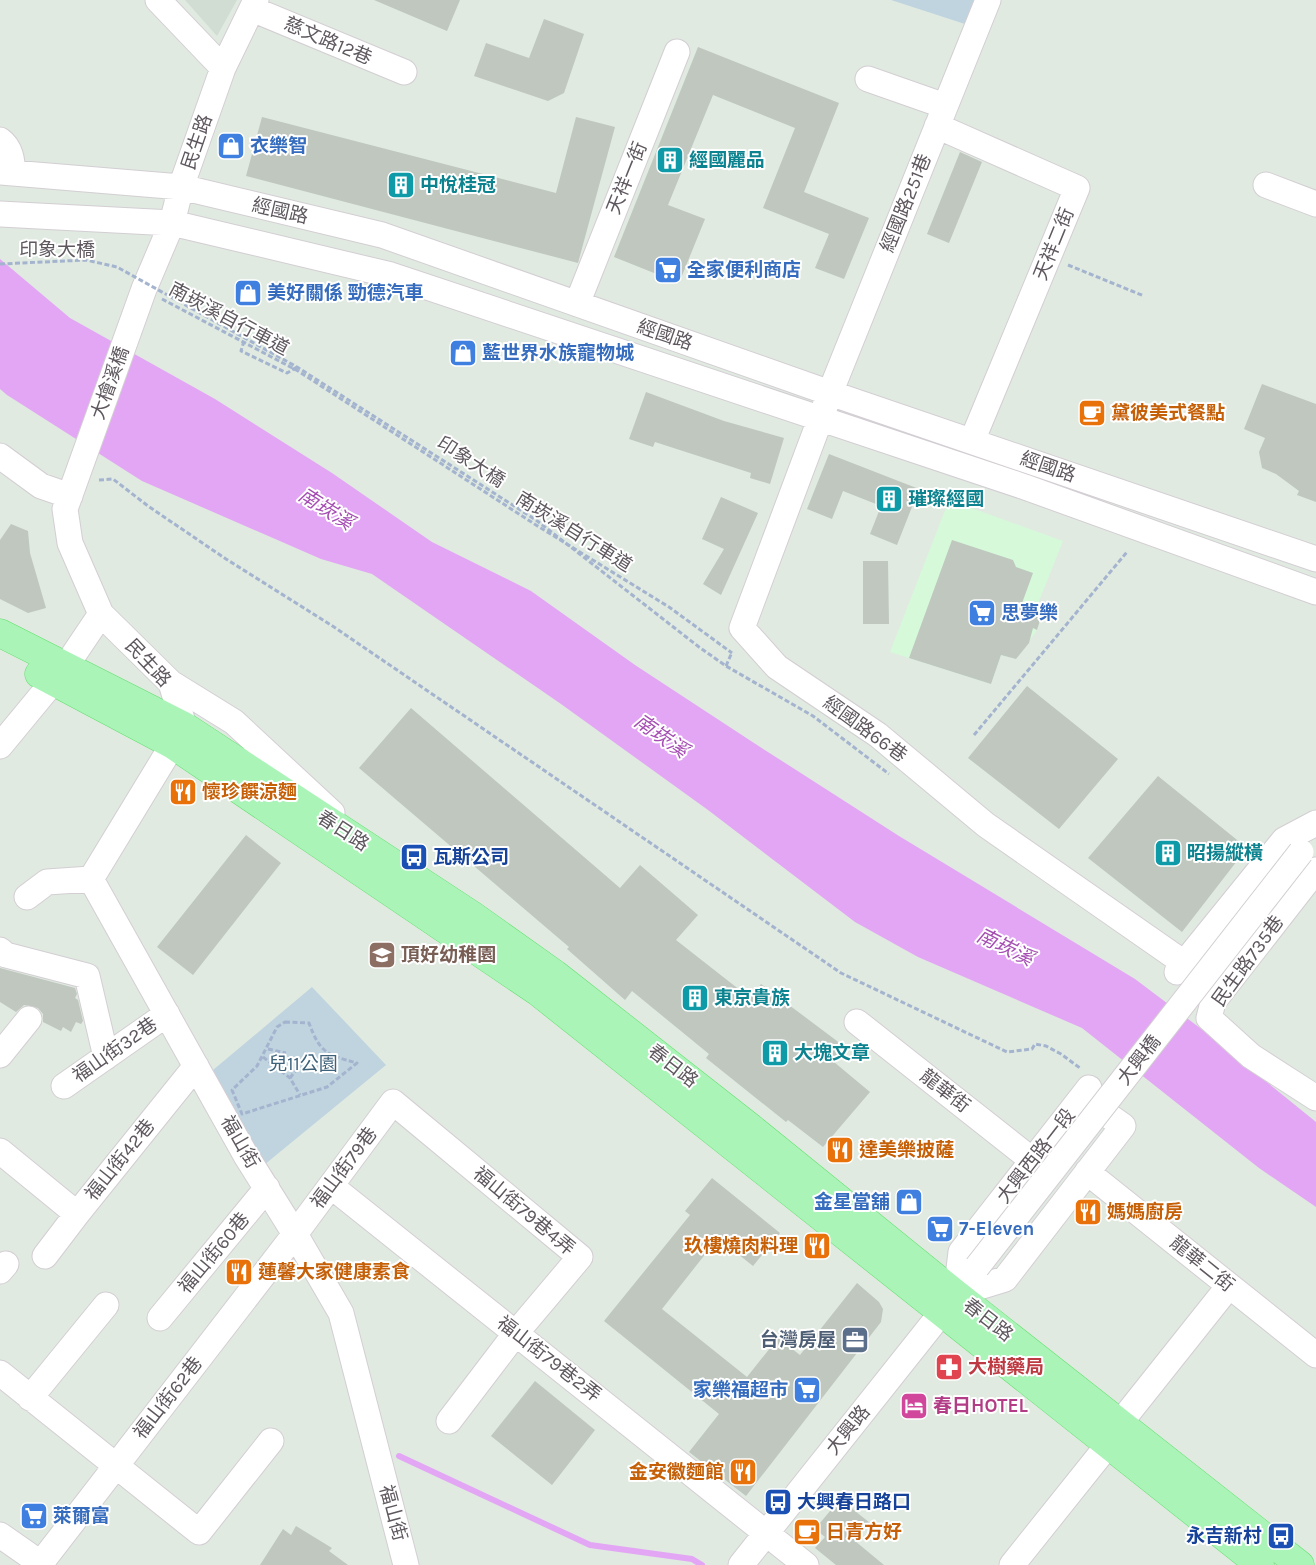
<svg xmlns="http://www.w3.org/2000/svg" width="1316" height="1565" viewBox="0 0 1316 1565" font-family="Karla,'Noto Sans TC',sans-serif">
<style>
.commercial{fill:#d6f9da}
.education{fill:#d1dcd3}
.green{fill:#bfd4df}
.water{fill:#e3a6f4}
.lines{fill:none;stroke-linecap:round;stroke-linejoin:round}
.stream{stroke:#e3a6f4;stroke-width:6}
.building{fill:#bfc7bf}
.minor-casing{stroke:#d3ced3;stroke-width:27}
.major-casing{stroke:#64df6d;stroke-width:29}
.path{stroke:#a4b4cf;stroke-width:3;stroke-dasharray:5 2.5;stroke-linecap:butt}
.minor{stroke:#fff;stroke-width:25}
.major{stroke:#aaf4b8;stroke-width:28}
.minor-bridge-casing{stroke:#d3ced3;stroke-width:27;stroke-linecap:butt}
.path-bridge{stroke:#a4b4cf;stroke-width:3;stroke-dasharray:5 2.5;stroke-linecap:butt}
.minor-bridge{stroke:#fff;stroke-width:25}
.labels{text-anchor:middle;dominant-baseline:central;stroke-width:4;stroke-linejoin:round;paint-order:stroke}
.street-label{font-size:19px;fill:#5f595f;stroke:#fff}
.shop-label{font-size:19px;font-weight:bold;fill:#366cbe;stroke:#fff;text-anchor:start}
.culture-label{font-size:19px;font-weight:bold;fill:#0d838f;stroke:#fff;text-anchor:start}
.food-label{font-size:19px;font-weight:bold;fill:#c56008;stroke:#fff;text-anchor:start}
.transit-label{font-size:19px;font-weight:bold;fill:#164399;stroke:#fff;text-anchor:start}
.education-label{font-size:19px;font-weight:bold;fill:#785e54;stroke:#fff;text-anchor:start}
.park-label{font-size:19px;fill:#3d627a;stroke:#fff}
.service-label{font-size:19px;font-weight:bold;fill:#4e5e75;stroke:#fff;text-anchor:end}
.health-label{font-size:19px;font-weight:bold;fill:#be3a42;stroke:#fff;text-anchor:start}
.hotel-label{font-size:19px;font-weight:bold;fill:#b23c85;stroke:#fff;text-anchor:start}
.water-label{font-size:20px;font-style:italic;fill:#a54db3;stroke:#fff}
</style>
<rect width="100%" height="100%" fill="#e0eae1"/>
<!-- commercial -->
<path class="commercial" d="M 949,500 L 1063,541 L 1035,611 L 1042,614 L 1037,630 L 1016,659 L 1001,655 L 991,684 L 890,652 Z"/>
<!-- education -->
<path class="education" d="M 185,0 L 237,0 L 217,36 Z"/>
<!-- green -->
<path class="green" d="M 891,0 L 978,0 L 968,25 Z
M 312,987 L 386,1065 L 264,1165 L 213,1070 Z"/>
<!-- water -->
<path class="water" d="M 0,259 L 70,318 L 215,399 L 332,473 L 432,542 L 531,591 L 635,665 L 754,743 L 899,836 L 1135,979 L 1204,1031 L 1316,1122 L 1316,1207 L 1259,1168 L 1082,1028 L 918,957 L 855,922 L 708,810 L 561,704 L 372,574 L 321,559 L 142,481 L 7,395 L 0,389 Z"/>
<g class="lines">
<!-- stream -->
<path class="stream" d="M 399,1456 L 590,1545 L 692,1559 L 702,1565"/>
</g>
<!-- building -->
<path class="building" d="M 374,0 L 460,0 L 447,31 Z
M 544,19 L 584,34 L 564,93 L 548,101 L 474,76 L 486,43 L 529,58 Z
M 698,47 L 839,103 L 804,192 L 869,218 L 844,279 L 815,268 L 829,234 L 763,208 L 795,128 L 713,95 L 668,205 L 705,219 L 679,283 L 614,257 Z
M 262,117 L 556,193 L 576,117 L 615,127 L 578,263 L 246,176 Z
M 960,152 L 982,162 L 949,243 L 927,234 Z
M 1262,384 L 1316,404 L 1316,502 L 1297,495 L 1299,491 L 1276,474 L 1262,468 L 1259,452 L 1265,438 L 1244,429 Z
M 646,392 L 724,421 L 784,438 L 770,484 L 750,478 L 751,473 L 655,442 L 653,447 L 629,439 Z
M 829,454 L 919,489 L 897,545 L 870,534 L 881,506 L 843,491 L 832,519 L 807,509 Z
M 721,497 L 758,513 L 721,595 L 703,584 L 724,549 L 702,539 Z
M 11,524 L 28,531 L 30,553 L 46,608 L 28,613 L 0,599 L 0,540 Z
M 952,540 L 1013,560 L 1016,567 L 1033,573 L 1021,606 L 1042,614 L 1037,630 L 1033,628 L 1029,643 L 1016,659 L 1001,655 L 991,684 L 909,658 Z
M 863,561 L 888,561 L 889,624 L 863,624 Z
M 1027,686 L 1118,759 L 1059,829 L 968,758 Z
M 411,708 L 620,888 L 640,865 L 698,915 L 676,940 L 750,998 L 761,984 L 845,1047 L 834,1062 L 870,1092 L 823,1147 L 788,1120 L 786,1122 L 706,1058 L 709,1054 L 632,991 L 625,1000 L 567,949 L 569,947 L 359,768 Z
M 1158,776 L 1247,848 L 1182,932 L 1088,858 Z
M 246,835 L 281,863 L 193,975 L 157,947 Z
M 0,968 L 75,988 L 77,994 L 75,998 L 78,1000 L 83,1021 L 81,1024 L 76,1022 L 71,1032 L 63,1027 L 61,1031 L 43,1022 L 43,1014 L 38,1008 L 24,1005 L 16,1012 L 0,1002 Z
M 712,1178 L 780,1233 L 753,1266 L 718,1238 L 662,1309 L 747,1377 L 778,1338 L 800,1355 L 857,1283 L 879,1302 L 883,1309 L 881,1322 L 746,1496 L 689,1452 L 719,1414 L 604,1321 L 690,1215 L 685,1211 Z
M 535,1381 L 595,1430 L 552,1485 L 491,1436 Z
M 840,1499 L 870,1523 L 855,1541 L 884,1565 L 836,1565 L 815,1548 L 825,1537 L 815,1529 Z
M 296,1526 L 332,1548 L 329,1551 L 348,1565 L 260,1565 L 283,1529 L 291,1535 Z"/>
<g class="lines">
<!-- minor casing -->
<g class="minor-casing">
<path id="minor" d="M 158,0 L 223,68
M 256,0 L 223,68 L 181,187 L 172,223 L 144,289 L 65,509 L 70,543 L 101,614 L 171,683 L 184,726 L 91,879 L 245,1154 L 295,1234 L 341,1313 L 406,1565
M 988,0 L 830,393 L 742,628 L 777,667 L 878,735 L 986,825 L 1184,963
M 252,9 L 404,72
M 868,79 L 945,106
M 937,126 L 1077,188 L 972,441
M 0,140 C 11,148 12,160 13,173
M 0,172 L 181,187 L 382,235 L 830,393 L 1316,559
M 1266,185 L 1316,204
M 0,214 L 172,223 L 391,275 L 1025,487 L 1316,592
M 577,304 L 677,52
M 0,456 L 41,486 L 70,496
M 171,683 L 234,722 L 332,813
M 0,746 L 66,666 L 101,614
M 1316,870 L 1213,1002 L 1209,1018 L 1251,1056 L 1316,1098
M 27,897 L 47,882 L 91,879
M 0,950 L 6,955 L 87,976 L 106,1057
M 1177,972 L 1284,840 L 1316,823
M 857,1022 L 1032,1160
M 0,1055 L 29,1019
M 64,1086 L 167,1014
M 1082,1097 L 1123,1126 L 1005,1279 L 956,1294 L 961,1252 L 1089,1088
M 0,1151 L 77,1214
M 1087,1172 L 1316,1355
M 331,1186 L 806,1565
M 45,1256 L 77,1214 L 196,1066
M 0,1271 L 6,1264
M 160,1318 L 267,1188
M 0,1373 L 199,1532 L 271,1441
M 30,1398 L 106,1305
M 1120,1423 L 1229,1286
M 0,1535 L 43,1565
M 41,1563 L 295,1234 L 393,1102 L 580,1257 L 516,1333 L 449,1421
M 741,1565 L 954,1297
M 1012,1565 L 1108,1445"/>
</g>
<!-- major casing -->
<g class="major-casing">
<path id="major" d="M 0,633 L 184,726 L 472,915 L 555,974 L 750,1127 L 956,1294 L 1300,1565
M 39,674 L 173,745 L 538,992 L 1260,1565"/>
</g>
<!-- path -->
<path class="path" d="M 1068,265 L 1144,296
M 162,299 L 298,371 L 536,525 L 669,607 L 732,653
M 99,480 L 113,479 L 148,506 L 226,559 L 334,627 L 841,973 L 1007,1052 L 1032,1049 L 1035,1044 L 1046,1046 L 1061,1054 L 1080,1068
M 726,666 L 732,652
M 974,735 L 1127,552
M 285,1022 L 309,1023 C 320,1053 327,1055 357,1063 L 327,1087 L 242,1114 L 232,1090 L 257,1066 L 277,1027 Z
M 268,1049 L 286,1053
M 263,1057 L 290,1078 L 300,1095
M 290,1078 L 296,1070"/>
<!-- minor -->
<use href="#minor" class="minor"/>
<!-- major -->
<use href="#major" class="major"/>
<!-- minor-bridge casing -->
<g class="minor-bridge-casing">
<path id="minor-bridge" d="M 977,1267 L 1301,852"/>
</g>
<!-- path-bridge -->
<path class="path-bridge" d="M 0,264 L 86,260 L 117,267 L 297,367 L 536,520 L 699,647 L 726,666 L 813,716 L 889,774
M 244,341 L 241,351 L 287,373 L 297,367"/>
<!-- minor-bridge -->
<use href="#minor-bridge" class="minor-bridge"/>
</g>
<!-- icons -->
<defs>
<g id="shop-square" transform="scale(1.4375)"><rect x="-9" y="-9" width="18" height="18" rx="4" fill="#3f7fe0" stroke="#fff"/><path d="M-5-2.5h2.3a2.7 3.5 0 0 1 5.4 0H5L5.5 6h-11ZM-1.5-2.5h3a1.5 2.3 0 0 0-3 0Z" fill="#fff"/></g>
<g id="building-square" transform="scale(1.4375)"><rect x="-9" y="-9" width="18" height="18" rx="4" fill="#0f9aa8" stroke="#fff"/><path d="M-4-6H4V6H1V3H-1V6H-4ZM-2.5-4.3h1.7v1.8h-1.7ZM.8-4.3h1.7v1.8H.8ZM-2.5-1h1.7V.8h-1.7ZM.8-1h1.7V.8H.8Z" fill="#fff"/></g>
<g id="supermarket-square" transform="scale(1.4375)"><rect x="-9" y="-9" width="18" height="18" rx="4" fill="#3f7fe0" stroke="#fff"/><path d="M-6-5.5h2.5l.6 2H6L4.5 2H-2.5L-4.4-4H-6ZM-1.5 3.2a1.3 1.3 0 1 0 .1 0ZM3 3.2a1.3 1.3 0 1 0 .1 0Z" fill="#fff"/></g>
<g id="cafe-square" transform="scale(1.4375)"><rect x="-9" y="-9" width="18" height="18" rx="4" fill="#e8710a" stroke="#fff"/><path d="M-5.5-4.5H6V0H3Q3 3.5 0 3.5H-2.5Q-5.5 3.5-5.5 0ZM3-3.2v2h1.7v-2ZM-6 4.5H4V6H-6Z" fill="#fff"/></g>
<g id="restaurant-square" transform="scale(1.4375)"><rect x="-9" y="-9" width="18" height="18" rx="4" fill="#e8710a" stroke="#fff"/><path d="M-5-6h1v4h1v-4h1v4h1v-4h1v5L-1.5 .5V6h-2V.5L-5-1ZM5-6V6H3V1.5H1.5Q1.5-4 5-6Z" fill="#fff"/></g>
<g id="bus-square" transform="scale(1.4375)"><rect x="-9" y="-9" width="18" height="18" rx="4" fill="#1a4fb4" stroke="#fff"/><path d="M-5-6H5V4H4V6H2V4H-2V6H-4V4H-5ZM-3.5-4V0h7V-4ZM-3.5 1.2v1.5H-2V1.2ZM2 1.2v1.5H3.5V1.2Z" fill="#fff"/></g>
<g id="school-square" transform="scale(1.4375)"><rect x="-9" y="-9" width="18" height="18" rx="4" fill="#8d6e63" stroke="#fff"/><path d="M0-5L7-2L0 1L-7-2ZM-4 1L0 2.5L4 1V4Q0 6-4 4Z" fill="#fff"/></g>
<g id="office-square" transform="scale(1.4375)"><rect x="-9" y="-9" width="18" height="18" rx="4" fill="#5c6f8a" stroke="#fff"/><path d="M-6-3h4V-5.5h4V-3h4V5H-6ZM-1-4.5V-3h2v-1.5ZM-6 0V1H6V0Z" fill="#fff"/></g>
<g id="pharmacy-square" transform="scale(1.4375)"><rect x="-9" y="-9" width="18" height="18" rx="4" fill="#e0444e" stroke="#fff"/><path d="M-2-6h4v4h4v4h-4v4h-4v-4h-4v-4h4Z" fill="#fff"/></g>
<g id="hotel-square" transform="scale(1.4375)"><rect x="-9" y="-9" width="18" height="18" rx="4" fill="#d1479c" stroke="#fff"/><path d="M-6-4.5h1.5V1H6V5H4.5V3h-9V5H-6ZM-4 0a1.8 1.8 0 1 1 3.6 0ZM.5 0V-2.5h3Q6-2.5 6 0Z" fill="#fff"/></g>
</defs>
<g fill-rule="evenodd">
<use href="#shop-square" x="231" y="146"/>
<use href="#building-square" x="670" y="160"/>
<use href="#building-square" x="401" y="185"/>
<use href="#supermarket-square" x="668" y="270"/>
<use href="#shop-square" x="248" y="293"/>
<use href="#shop-square" x="463" y="353"/>
<use href="#cafe-square" x="1092" y="413"/>
<use href="#building-square" x="889" y="499"/>
<use href="#supermarket-square" x="982" y="613"/>
<use href="#restaurant-square" x="183" y="792"/>
<use href="#building-square" x="1168" y="853"/>
<use href="#bus-square" x="414" y="857"/>
<use href="#school-square" x="382" y="955"/>
<use href="#building-square" x="695" y="998"/>
<use href="#building-square" x="775" y="1053"/>
<use href="#restaurant-square" x="840" y="1150"/>
<use href="#shop-square" x="909" y="1202"/>
<use href="#restaurant-square" x="1088" y="1212"/>
<use href="#supermarket-square" x="940" y="1229"/>
<use href="#restaurant-square" x="817" y="1246"/>
<use href="#restaurant-square" x="239" y="1272"/>
<use href="#office-square" x="855" y="1340"/>
<use href="#pharmacy-square" x="949" y="1367"/>
<use href="#supermarket-square" x="807" y="1390"/>
<use href="#hotel-square" x="914" y="1406"/>
<use href="#restaurant-square" x="743" y="1472"/>
<use href="#bus-square" x="778" y="1502"/>
<use href="#supermarket-square" x="34" y="1516"/>
<use href="#cafe-square" x="807" y="1532"/>
<use href="#bus-square" x="1281" y="1536"/>
</g>
<g class="labels">
<!-- street labels -->
<g class="street-label">
<text transform="translate(328 41) rotate(23)">慈文路12巷</text>
<text transform="translate(197 142) rotate(-71)">民生路</text>
<text transform="translate(627 178) rotate(-68)">天祥一街</text>
<text transform="translate(906 203) rotate(-68)">經國路251巷</text>
<text transform="translate(280 211) rotate(13)">經國路</text>
<text transform="translate(1054 244) rotate(-68)">天祥二街</text>
<text x="57" y="250">印象大橋</text>
<text transform="translate(229 319) rotate(28)">南崁溪自行車道</text>
<text transform="translate(665 335) rotate(19)">經國路</text>
<text transform="translate(110 383) rotate(-70)">大檜溪橋</text>
<text transform="translate(471 462) rotate(33)">印象大橋</text>
<text transform="translate(1048 467) rotate(19)">經國路</text>
<text transform="translate(574 532) rotate(32)">南崁溪自行車道</text>
<text transform="translate(148 663) rotate(47)">民生路</text>
<text transform="translate(865 729) rotate(36)">經國路66巷</text>
<text transform="translate(343 831) rotate(33)">春日路</text>
<text transform="translate(1248 961) rotate(-54)">民生路735巷</text>
<text transform="translate(115 1050) rotate(-35)">福山街32巷</text>
<text transform="translate(1139 1060) rotate(-52)">大興橋</text>
<text transform="translate(673 1066) rotate(38)">春日路</text>
<text transform="translate(945 1091) rotate(38)">龍華街</text>
<text transform="translate(240 1142) rotate(60)">福山街</text>
<text transform="translate(1036 1156) rotate(-52)">大興西路一段</text>
<text transform="translate(120 1160) rotate(-51)">福山街42巷</text>
<text transform="translate(344 1168) rotate(-53)">福山街79巷</text>
<text transform="translate(524 1211) rotate(40)">福山街79巷4弄</text>
<text transform="translate(214 1253) rotate(-50)">福山街60巷</text>
<text transform="translate(1202 1264) rotate(39)">龍華二街</text>
<text transform="translate(988 1320) rotate(38)">春日路</text>
<text transform="translate(549 1359) rotate(38)">福山街79巷2弄</text>
<text transform="translate(168 1398) rotate(-52)">福山街62巷</text>
<text transform="translate(848 1430) rotate(-51)">大興路</text>
<text transform="translate(393 1513) rotate(75)">福山街</text>
</g>
<!-- shop labels -->
<g class="shop-label">
<text x="250" y="146">衣樂智</text>
<text x="687" y="270">全家便利商店</text>
<text x="267" y="293">美好關係 勁德汽車</text>
<text x="482" y="353">藍世界水族寵物城</text>
<text x="1001" y="613">思夢樂</text>
<text x="890" y="1202" text-anchor="end">金星當舖</text>
<text x="959" y="1229">7-Eleven</text>
<text x="788" y="1390" text-anchor="end">家樂福超市</text>
<text x="53" y="1516">萊爾富</text>
</g>
<!-- culture labels -->
<g class="culture-label">
<text x="689" y="160">經國麗品</text>
<text x="420" y="185">中悅桂冠</text>
<text x="908" y="499">璀璨經國</text>
<text x="1187" y="853">昭揚縱橫</text>
<text x="714" y="998">東京貴族</text>
<text x="794" y="1053">大塊文章</text>
</g>
<!-- food labels -->
<g class="food-label">
<text x="1111" y="413">黛彼美式餐點</text>
<text x="202" y="792">懷珍饌涼麵</text>
<text x="859" y="1150">達美樂披薩</text>
<text x="1107" y="1212">媽媽廚房</text>
<text x="798" y="1246" text-anchor="end">玖樓燒肉料理</text>
<text x="258" y="1272">蓮馨大家健康素食</text>
<text x="724" y="1472" text-anchor="end">金安徽麵館</text>
<text x="826" y="1532">日青方好</text>
</g>
<!-- transit labels -->
<g class="transit-label">
<text x="433" y="857">瓦斯公司</text>
<text x="797" y="1502">大興春日路口</text>
<text x="1262" y="1536" text-anchor="end">永吉新村</text>
</g>
<!-- education labels -->
<g class="education-label">
<text x="401" y="955">頂好幼稚園</text>
</g>
<!-- park labels -->
<g class="park-label">
<text x="303" y="1064">兒11公園</text>
</g>
<!-- service labels -->
<g class="service-label">
<text x="836" y="1340">台灣房屋</text>
</g>
<!-- health labels -->
<g class="health-label">
<text x="968" y="1367">大樹藥局</text>
</g>
<!-- hotel labels -->
<g class="hotel-label">
<text x="933" y="1406">春日HOTEL</text>
</g>
<!-- water labels -->
<g class="water-label">
<text transform="translate(326 509) rotate(32)">南崁溪</text>
<text transform="translate(661 736) rotate(35)">南崁溪</text>
<text transform="translate(1005 947) rotate(26)">南崁溪</text>
</g>
</g>
</svg>
